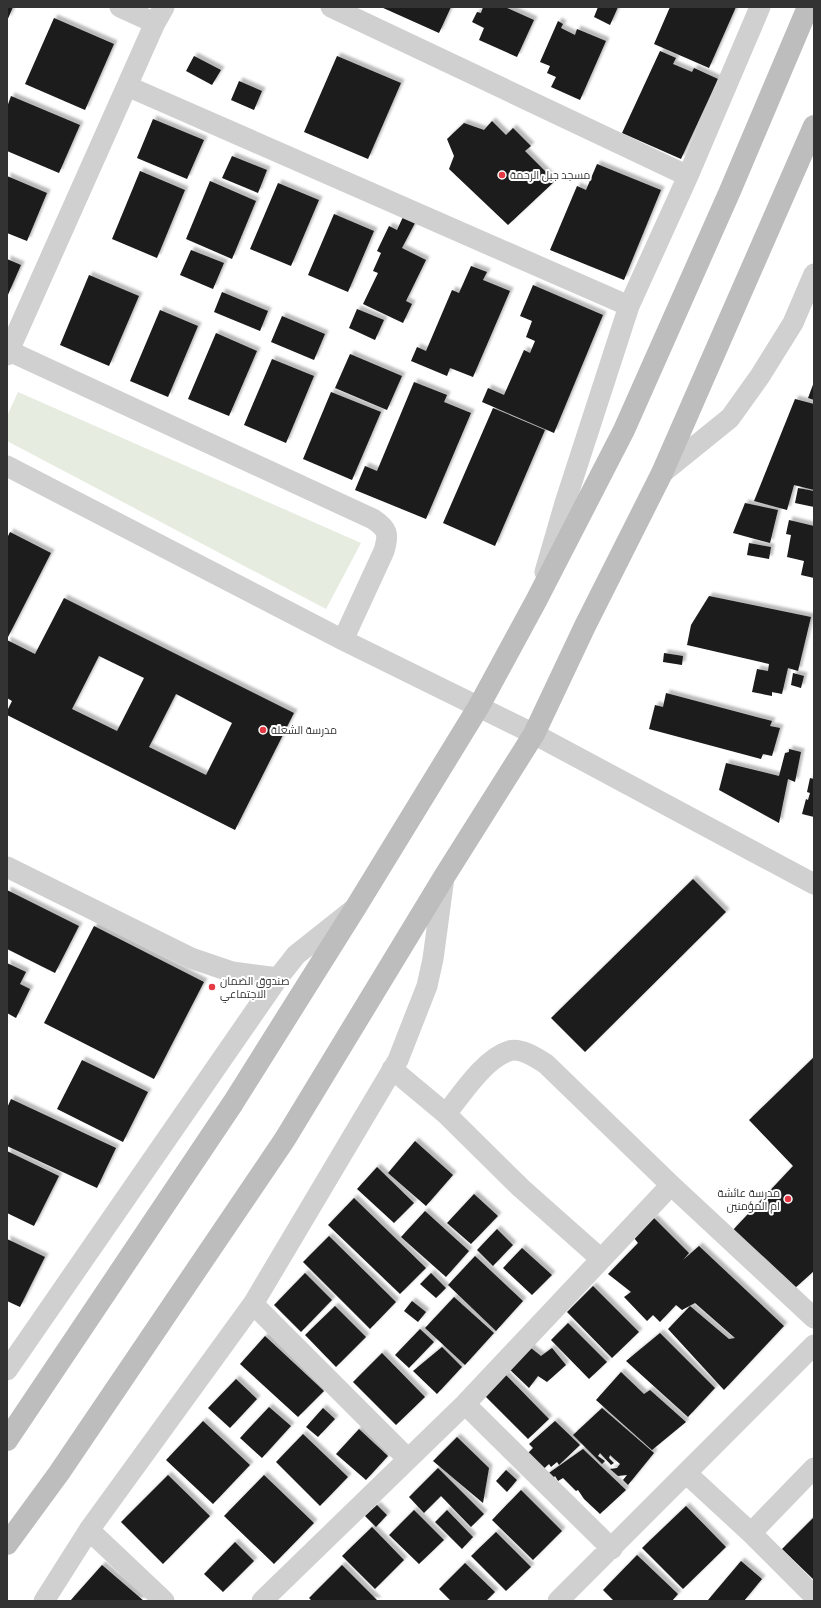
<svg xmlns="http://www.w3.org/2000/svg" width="821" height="1608" viewBox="0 0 821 1608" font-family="Overpass,Cairo,sans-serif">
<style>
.green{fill:#e6ecdf}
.building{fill:#1a1a1a;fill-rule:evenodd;filter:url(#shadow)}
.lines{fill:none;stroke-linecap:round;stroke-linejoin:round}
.street{stroke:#d0d0d0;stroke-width:21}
.secondary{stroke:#bdbdbd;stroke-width:22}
.poi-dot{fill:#e63946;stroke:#fff;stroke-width:1.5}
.labels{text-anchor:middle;stroke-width:4;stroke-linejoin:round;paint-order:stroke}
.poi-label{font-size:11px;fill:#333;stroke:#fff;text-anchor:start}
</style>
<defs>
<filter id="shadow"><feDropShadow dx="3.5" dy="-3.5" stdDeviation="1" flood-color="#0004"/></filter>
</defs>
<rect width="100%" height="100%" fill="#fff"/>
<path class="green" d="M18,392l343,151 -35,66 -319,-168v-25z"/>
<path class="building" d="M7,7h6l-6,14z
M381,7h70l-12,26z
M483,7h22l29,13 -17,37 -38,-17 5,-12 -12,-6 5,-10 4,1z
M598,7h20l-8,18 -16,-8z
M670,7h66l-27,61 -55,-24z
M54,18l60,26 -29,66 -60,-26z
M558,21l5,3 -2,4 14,7 2,-6 29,12 -26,59 -29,-13 5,-10 -9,-4 3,-7 -10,-4z
M660,51l16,7 -3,6 19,8 2,-4 24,11 -37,80 -59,-26z
M194,56l27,14 -9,15 -26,-14z
M337,56l64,27 -33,76 -64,-27z
M239,81l23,10 -8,19 -23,-10z
M11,96l69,29 -21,48 -52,-22v-44z
M153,119l51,21 -17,39 -50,-21z
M492,121l14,14 7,-7 18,18 -6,5 30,30 -47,44 -59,-56 5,-13 -7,-17 17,-16 20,7z
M232,156l35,14 -9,23 -36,-15z
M597,164l64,26 -37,90 -74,-30 27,-64 9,4z
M140,171l45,19 -28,68 -45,-19z
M7,176l40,17 -20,48 -20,-8z
M210,181l46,20 -24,58 -46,-20z
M278,183l41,17 -28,66 -41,-17z
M334,214l40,17 -26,61 -40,-17z
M403,217l12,6 -13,25 24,12 -20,41 6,3 -9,19 -40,-19 15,-31 -5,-2 8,-18 -4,-2 12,-25 8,4z
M191,250l33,13 -11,26 -33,-14z
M7,259l14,6 -14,32z
M471,266l16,6 -4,8 27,11 -37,86 -23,-9 -3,8 -36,-15 6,-14 9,4 26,-61 7,3z
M89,275l50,21 -30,70 -49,-21z
M533,285l70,30 -49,118 -72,-31 6,-14 16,7 20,-45 6,3 5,-12 -9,-4 6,-16 -12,-5z
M222,292l46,19 -8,20 -46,-19z
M357,309l27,11 -9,20 -26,-12z
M160,310l38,16 -30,71 -38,-16z
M282,316l43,18 -11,26 -43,-18z
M216,333l41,18 -28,65 -41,-17z
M350,354l52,22 -15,34 -52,-22z
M272,359l42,17 -28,67 -42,-18z
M414,382l33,13 -3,7 27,11 -45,106 -71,-29 10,-24 12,5z
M814,382v18l-6,-2z
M331,392l50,20 -29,68 -49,-21z
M795,399l19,5v86l-20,-5 -7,25 -33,-9z
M493,408l52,22 -50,116 -52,-23z
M798,488l16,3v16l-19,-4z
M745,503l33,7 -8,33 -37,-10z
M789,520l25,6v52l-13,-3 3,-14 -17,-4 4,-22 -5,-1z
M10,532l41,21 -44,86v-101z
M749,543l22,4 -2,12 -22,-4z
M709,596l102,21 -13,54 -10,-3 -6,26 -10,-2v4l-20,-4 5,-23 11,2 1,-7 -82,-19 4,-20z
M64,598l230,115 -59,117 -228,-115v-4l5,-10 -5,-3v-58l28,14zM99,656l45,22 -27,53 -45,-22zM176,694l56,29 -26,52 -57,-28z
M664,653l19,3 -1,9 -19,-3z
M793,673l11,3 -3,12 -10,-3z
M666,693l106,28 -2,5 10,2 -8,28 -9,-2 -2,5 -112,-30 6,-24 8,2z
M789,749l12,3 -6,30 -7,-3 -9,44 -60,-33 7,-27 53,13 6,-23 4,-1z
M810,778l4,1v38l-12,-3 4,-15 2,1 2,-7 -3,-1z
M693,879l33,33 -141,140 -34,-34z
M7,890l72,36 -24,47 -48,-24z
M94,926l110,56 -50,97 -110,-56z
M7,963l19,9 -6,12 10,5 -14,29 -9,-5z
M814,1057v214l-20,18 -62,-58 61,-65 -44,-46z
M82,1060l66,32 -25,50 -66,-33z
M11,1099l105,49 -19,40 -90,-42v-38z
M415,1141l38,34 -27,31 -38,-33z
M7,1151l52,25 -25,50 -27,-13z
M377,1167l37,36 -20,20 -37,-34z
M474,1194l24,22 -27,28 -24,-21z
M354,1198l72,70 -26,26 -72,-69z
M425,1211l44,40 -23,26 -45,-40z
M654,1218l35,35 -6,7 16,-14 85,80 -60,64 -56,-61 22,-23 39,33 6,-1 -40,-35 -13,7 -6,-5 -16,17 -7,-7 -6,6 -23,-24 7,-5 -23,-18 30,-31 -4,-5z
M497,1229l16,16 -20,21 -16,-16z
M329,1236l67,66 -26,27 -67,-67z
M7,1239l38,18 -25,50 -13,-6z
M522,1248l30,27 -20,20 -29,-27z
M475,1256l48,45 -27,30 -48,-46z
M305,1273l27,27 -31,32 -27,-27z
M431,1273l15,15 -10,10 -16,-14z
M593,1286l46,46 -27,26 -45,-46z
M454,1297l40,36 -29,32 -40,-37z
M412,1301l14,11 -8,10 -14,-11z
M335,1306l31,31 -30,30 -31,-32z
M568,1323l39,39 -18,17 -38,-39z
M420,1329l14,13 -25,26 -14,-13z
M660,1333l55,55 -27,29 -62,-56z
M265,1336l59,55 -26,26 -58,-53z
M526,1344l15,12 11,-8 14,17 -19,17 -9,-6 -9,12 -24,-23z
M442,1347l20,20 -25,27 -24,-23z
M382,1353l43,44 -29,28 -43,-43z
M503,1372l46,47 -21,20 -45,-45z
M621,1372l23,22 6,-4 36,32 -34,28 -56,-50z
M236,1379l21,20 -27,29 -22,-20z
M269,1407l22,19 -29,32 -22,-20z
M323,1408l12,11 -17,18 -12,-10z
M602,1408l52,45 -26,32 -5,-5 4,-5 -9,1 -8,-7 7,-1 3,-4 -10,-9 -1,3 5,5 -3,2 -11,-12 -2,3 7,5 -3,3 -29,-29z
M203,1421l47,44 -37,39 -47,-44z
M555,1421l25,24 -21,20 -2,-3 -6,5 -2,-3 -9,8 -14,-17 7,-7 -4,-4z
M359,1429l29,27 -22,24 -30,-26z
M303,1434l45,43 -28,29 -44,-44z
M457,1437l32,31 -6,35 -50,-42z
M583,1449l43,41 -26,24 -16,-15 -6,-9 -2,1 -13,-13 -5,3 -3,-5 -5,5 -4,-6z
M438,1468l46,46 -13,13 -30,-31 -17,17 -15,-16z
M506,1470l11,10 -10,12 -11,-11z
M168,1475l42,41 -47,48 -42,-42z
M264,1475l50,48 -40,41 -50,-48z
M521,1490l41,41 -29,29 -41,-40z
M377,1505l10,10 -11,12 -11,-11z
M686,1506l40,41 -43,42 -41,-41z
M414,1510l30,30 -25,24 -30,-29z
M447,1510l26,27 -11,12 -27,-27z
M814,1517v63l-32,-31z
M372,1527l32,33 -29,29 -33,-33z
M496,1532l35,35 -25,24 -35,-35z
M235,1542l19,19 -31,31 -19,-18z
M637,1555l41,39 -6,7h-58l-11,-11z
M741,1561l21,18 -18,22h-35l-1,-1z
M465,1563l30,29 -9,9h-35l-12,-12z
M102,1565l42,36h-74z
M342,1565l36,36h-66l-3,-3z"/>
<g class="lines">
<path class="street" d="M120,7l35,16
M331,7l357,169
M127,86l502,220
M7,350l366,169c15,10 16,15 11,32l-41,89
M7,355l148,-332 9,-16
M7,466l336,174 191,94 280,150
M662,473l68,-55 30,-42 33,-53 21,-49
M545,572l20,-69 64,-197 59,-130 72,-169
M7,867l184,91 41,14 46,6
M392,1069l54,45 75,74 80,71
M446,1114c15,-19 39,-56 63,-63 11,-4 28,7 37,13l125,121 143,133
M253,1304l155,155
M7,1370l271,-392 18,-23 58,-46
M465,1404l147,145
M814,1468l-63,65 63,63
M686,1473l128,-128
M89,1530l75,71
M44,1601l45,-71 164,-226 145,-244 29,-74 6,-27 11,-82
M262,1601l203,-197 206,-219
M558,1601l128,-128 65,60"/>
<path class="secondary" d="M7,1440l226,-337 123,-196 123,-201 57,-105 88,-171 106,-239 78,-184
M7,1544l52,-71 226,-334 159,-262 90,-143 51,-108 77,-153 152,-347"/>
</g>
<g class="poi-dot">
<circle cx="502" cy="175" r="4"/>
<circle cx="263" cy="730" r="4"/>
<circle cx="212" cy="987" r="4"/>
<circle cx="788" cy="1199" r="4"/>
</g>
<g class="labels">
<g class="poi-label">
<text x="510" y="179">مسجد جبل الرحمة</text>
<text x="271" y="734">مدرسة الشعلة</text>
<text x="220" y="985">صندوق الضمان<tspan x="220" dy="13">الاجتماعي</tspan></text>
<text x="780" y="1197" text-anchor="end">مدرسة عائشة<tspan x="780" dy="13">ام المؤمنين</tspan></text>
</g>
</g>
<rect width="821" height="1608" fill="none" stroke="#333333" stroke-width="16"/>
</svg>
